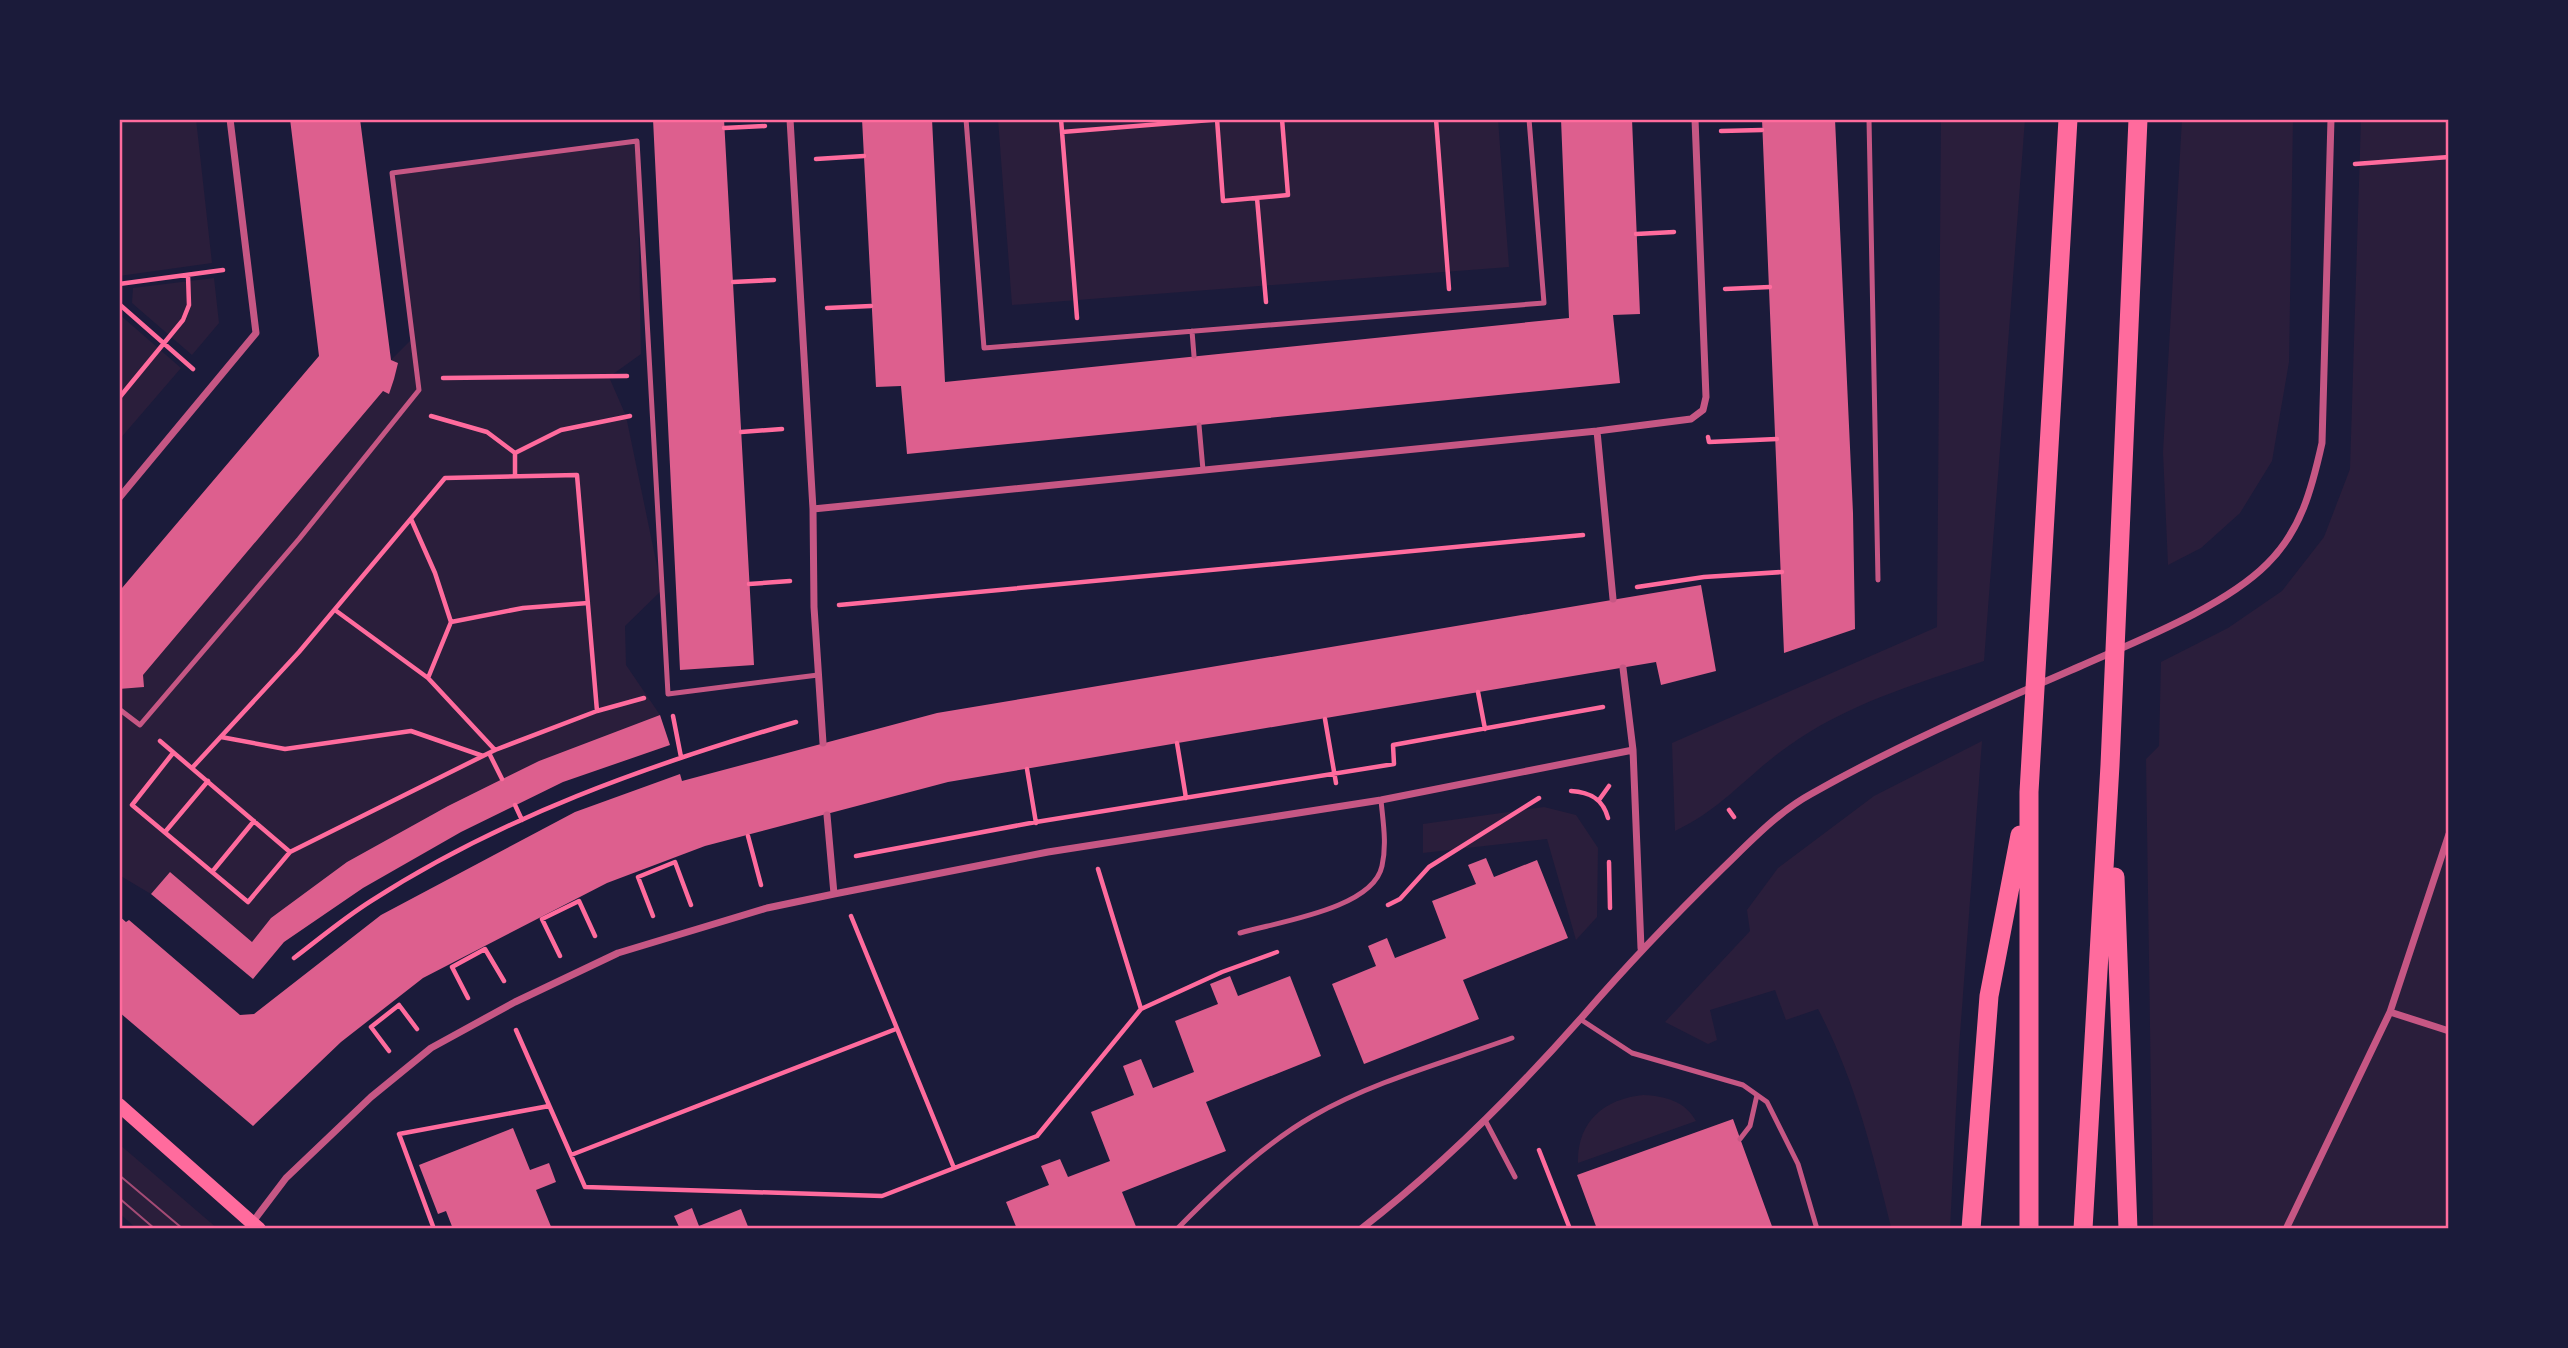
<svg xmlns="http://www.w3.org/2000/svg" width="2568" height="1348" viewBox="0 0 2568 1348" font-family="'IBM Plex Sans',sans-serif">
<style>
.green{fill:#2a1e3b}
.building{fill:#dd5f8e}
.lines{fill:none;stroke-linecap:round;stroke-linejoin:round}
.path{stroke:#ff6b9d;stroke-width:4.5}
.service{stroke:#c65784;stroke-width:5}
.minor{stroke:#c65784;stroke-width:7}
.secondary{stroke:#ff6b9d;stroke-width:14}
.trunk{stroke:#ff6b9d;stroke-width:19}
.tram{stroke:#a44b75;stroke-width:2}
.neatline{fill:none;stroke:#ff6b9d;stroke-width:2.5}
</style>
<rect width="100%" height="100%" fill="#1b1b3a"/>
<path class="green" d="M119,119h77l16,144 -93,13z
M998,119h500l11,148 -497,38z
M1941,119h84l-41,542c-68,23 -138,43 -197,86 -41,29 -64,61 -112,84l-3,-88 265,-116z
M2182,119h111l-4,243 -17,99 -32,52 -39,35 -33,17 -5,-113z
M2361,119h88v1110h-296l-7,-470 13,-13 2,-84 67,-34 54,-37 42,-54 26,-68z
M637,141l4,213 -32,23 17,39 36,174 -37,36 1,39 34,50 -121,46 -91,45 -101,56 -76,56 -19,24 -82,-70 -19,22 -32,-19v-186l24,-2v-12l239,-284 7,2 8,-30 -6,-3 22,-22 -21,-165z
M214,278l5,45 -27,32 -60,-52 1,-15z
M119,314l62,54 -62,72z
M1982,741l-23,307 -9,181h-62l3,-2c-19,-77 -36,-147 -73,-218l-32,11 -11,-30 -65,20 7,30 -9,4 -43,-22 85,-91 -3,-21 31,-42 96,-72z
M1544,807l32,8 22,33 -1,69 -21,23 -29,-101 -124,14v-29z
M1643,1095c22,1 42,6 53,26l-118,42c-1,-41 26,-64 65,-68z
M119,1144l99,85h-81l-18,-16z"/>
<path class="building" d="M290,119h70l31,241 7,3 -4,16 -5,15 -6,-3 -240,284 1,12 -25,2v-103l3,2 197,-232z
M653,119h71l30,546 -74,5z
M862,119h70l13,263 624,-64 -8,-199h71l8,195 -27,1 7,68 -713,71 -6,-68 -25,1z
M1762,119h73l18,394 2,116 -71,24z
M1701,585l15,86 -55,14 -5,-23 -708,120 -243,64 -98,37 -184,95 -82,64 -88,84 -134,-114v-96l7,6 3,-2 111,95 14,-1 127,-99 194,-103 105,-38 2,7 255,-68z
M660,715l10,30 -107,37 -102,50 -98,56 -79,54 -31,37 -102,-85 19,-22 82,70 19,-24 76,-56 101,-56 91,-45z
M1486,858l8,19 43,-17 31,78 -105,42 16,39 -115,45 -32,-80 44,-18 -8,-20 19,-8 8,20 51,-20 -14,-37 44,-17 -8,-19z
M1230,976l8,20 52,-20 31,80 -115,46 20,49 -104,41 15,37h-120l-11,-27 43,-17 -8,-19 19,-7 8,18 42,-16 -19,-49 43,-17 -11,-29 18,-7 12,29 41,-16 -19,-51 43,-17 -8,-20z
M1733,1119l40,110h-176l-20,-54z
M513,1128l17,42 19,-7 7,19 -20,8 16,39h-99l-7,-18 -8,3 -19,-49z
M692,1208l7,18 42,-17 8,20h-69l-6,-13z"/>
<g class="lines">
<path class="path" d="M1061,119l16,199
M1217,119l6,82 65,-6 -6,-76
M1436,119l13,170
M724,128l41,-2
M1721,131l41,-1
M1062,132l161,-13
M816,159l48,-3
M2355,164l94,-7
M1257,198l9,104
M1636,234l38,-2
M733,282l41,-2
M119,284l104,-14
M1725,289l45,-2
M119,304l74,65
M827,308l44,-2
M443,378l184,-2
M119,398l64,-78 6,-15 -1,-30
M431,416l56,16 28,21
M741,432l41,-3
M1708,437l1,5 68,-3
M515,476v-23l46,-23 69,-14
M411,519l24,54 16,49 -23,56
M749,584l41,-3
M1637,587l67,-10 78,-5
M839,605l744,-70
M335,610l93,68 67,72
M451,622l72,-14 65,-5
M1478,692l7,37
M673,716l8,41
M1325,719l11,64
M221,737l64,12 126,-18 72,25
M160,741l130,111 205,-102 102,-39 47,-13
M1177,743l9,55
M173,753l-41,52 116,97 42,-50
M489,753l13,26
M192,768l107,-116 146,-174 132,-3 20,236
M1027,769l9,54
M1571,791c19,1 32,8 37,27
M1599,800l10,-14
M515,805l7,15
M1729,810l5,7
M165,832l43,-51
M748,836l13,49
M856,856l180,-34 358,-58 -1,-19 210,-38
M1609,862l1,46
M1098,869l43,140
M212,872l42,-51
M1388,905l12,-6 29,-32 110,-69
M653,916l-15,-39 37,-15 16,43
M851,916l103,252
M2449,944v28
M560,956l-18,-37 37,-18 16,35
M294,958c25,-19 50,-40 77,-57 130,-84 277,-136 425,-179
M468,998l-16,-31 33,-18 19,32
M516,1030l69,157 297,9 155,-60 104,-127 81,-37 55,-20
M389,1051l-18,-24 28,-22 18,24
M1539,1150l31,79
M571,1155l325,-126
M434,1229l-35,-95 150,-28"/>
<path class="service" d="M966,119l18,229 560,-45 -15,-184
M1869,119l9,461
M1192,331l2,25
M1199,425l4,45
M119,709l21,16 159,-186 120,-149 -27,-217 245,-32 31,553 150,-19
M1240,933c37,-11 133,-24 142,-67 5,-22 1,-44 -1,-66
M1580,1019l52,34 111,32 24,17 31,62 19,65
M1485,1120l30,57
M1740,1139l10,-13 7,-31
M1177,1229c39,-40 87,-85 136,-113 61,-35 133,-54 199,-78"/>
<path class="minor" d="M790,119l23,390 1,98 9,136
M1597,431l16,168
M119,498l137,-165 -26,-214
M813,509l784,-78 94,-12 12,-9 3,-13 -11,-278
M1623,668l10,82 8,198
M827,815l7,79
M2390,1012l59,19
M252,1223l34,-45 85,-81 60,-49 84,-46 103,-49 149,-45 67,-14 214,-42 333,-52 252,-50
M1361,1229c80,-62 155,-137 222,-213 45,-52 91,-100 140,-148 27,-26 55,-56 88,-74 88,-50 180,-89 272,-129 56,-25 141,-58 184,-101 34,-33 45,-76 55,-121l9,-324
M2286,1229l104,-217 59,-178"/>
<path class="secondary" d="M119,1105l140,124"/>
<path class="trunk" d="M2115,877l13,352
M1971,1229l18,-233 31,-161
M2029,1229v-437l39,-673
M2083,1229l27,-464 28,-646"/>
<path class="tram" d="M119,1175l64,54
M119,1198l36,31"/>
</g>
<rect width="2568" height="1348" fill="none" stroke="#1b1b3a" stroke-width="242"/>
<rect x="121" y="121" width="2326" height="1106" class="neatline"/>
</svg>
